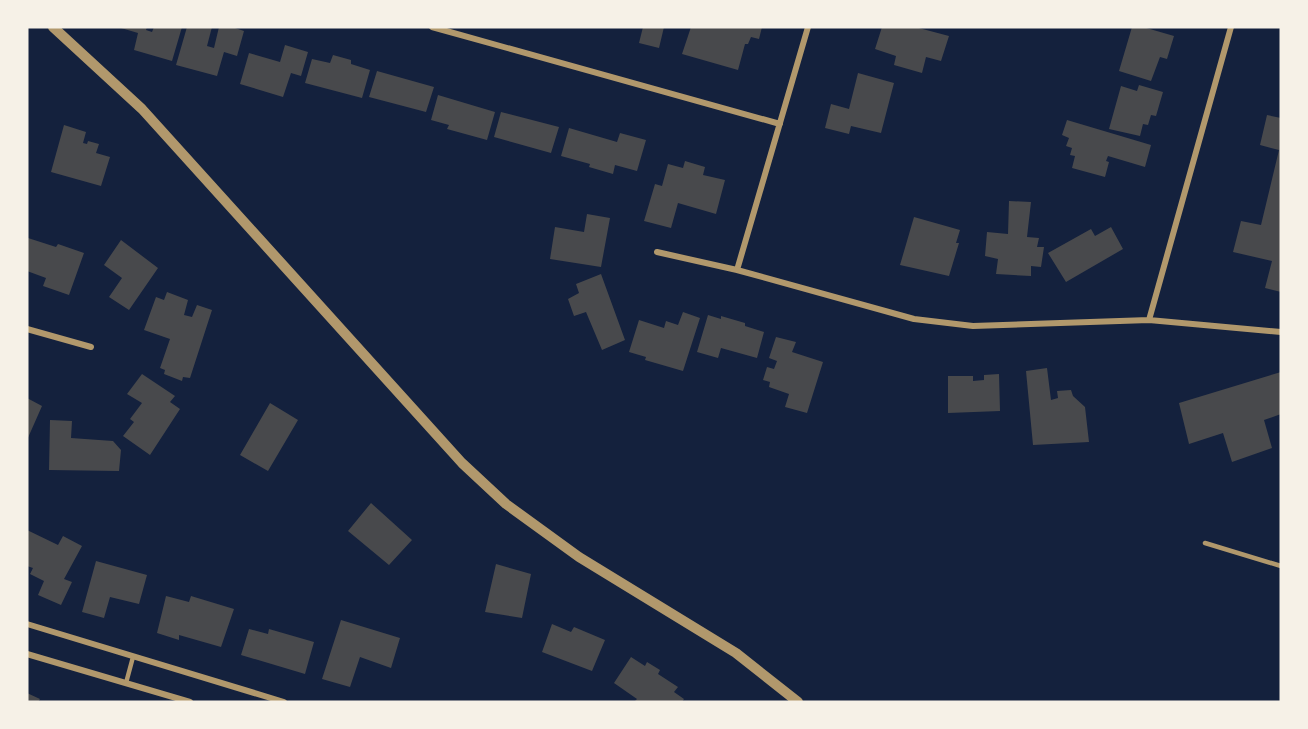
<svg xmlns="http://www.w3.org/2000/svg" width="1308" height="729" viewBox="0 0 1308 729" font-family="'Nunito Sans',sans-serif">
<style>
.building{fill:#48494c}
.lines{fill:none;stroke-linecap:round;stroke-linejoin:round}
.service{stroke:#b1986c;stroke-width:4.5}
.minor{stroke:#b1986c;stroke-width:6}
.tertiary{stroke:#b1986c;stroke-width:10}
</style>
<rect width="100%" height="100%" fill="#14213d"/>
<path class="building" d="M147,27l-1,3 6,2 2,-5h28l-10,34 -38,-11 4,-17 -17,-5z
M187,27h25l-5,19 7,2 5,-21h13l12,4 -7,25 -13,-4 -7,24 -41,-11z
M643,27h21l-5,21 -20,-5z
M691,27h71l-3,12 -8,-2 -3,7h-3l-7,26 -56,-16z
M882,27h33l34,9 -8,25 -15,-4 -4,16 -28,-8 2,-9 -21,-7z
M1132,27h11l31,9 -7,23 -7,-2 -9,24 -32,-10z
M285,45l23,7 -7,24 -10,-3 -8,24 -43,-13 9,-31 31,9z
M333,55l18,5v4l19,6 -8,28 -57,-15 7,-24 18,4z
M377,71l57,16 -8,25 -57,-15z
M858,73l36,10 -13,50 -30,-7 -2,8 -24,-6 6,-24 18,5z
M1139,85l24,7 -7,24 -5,-1 -3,10 -5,-1 -3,12 -31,-7 12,-43 16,5z
M438,95l57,17 -8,28 -40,-11 2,-4 -18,-5z
M501,112l58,15 -8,26 -57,-16z
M1267,115l14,3v174l-16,-4 7,-27 -39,-9 8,-31 20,4 18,-75 -19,-5z
M1067,120l84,25 -6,22 -37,-11 -2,5 3,1 -4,15 -33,-9 3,-12 -5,-1 2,-7 -6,-2 3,-8 -7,-3z
M64,125l22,7 -3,11 4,1 1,-3 11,3 -3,9 14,4 -9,29 -50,-14z
M569,128l48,14 3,-9 26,7 -9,31 -22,-6 -2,9 -24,-7 1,-3 -29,-8z
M685,161l20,6 -2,8 22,5 -9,34 -38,-11 -7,25 -27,-7 11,-37 7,2 6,-22 15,4z
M1009,201l22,1 -4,35 12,1 -2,9h7l-3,20 -10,-1v10l-35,-2 2,-15 -13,-3 2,-24 21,2z
M587,214l23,4 -9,49 -51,-8 5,-32 29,5z
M914,217l46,13 -4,13h3l-10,33 -49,-11z
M1111,227l12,22 -57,33 -18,-29 43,-24 4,7z
M28,238l28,9 2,-3 26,9 -15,42 -26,-9 3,-8 -19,-7z
M121,240l37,28 -29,42 -20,-13 13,-19 -18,-13z
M601,274l24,66 -23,10 -16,-38 -12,4 -6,-17 11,-6 -3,-9z
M167,292l21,8 -4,15 8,2 5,-12 15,5 -22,68 -7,-1 -1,4 -18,-7 1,-4 -5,-2 10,-29 -26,-9 12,-33 8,3z
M683,312l17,6 -17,53 -38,-11 1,-3 -17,-5 10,-32 25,8 2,-7 12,4z
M708,315l13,4v-3l24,7v3l19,6 -7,26 -36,-10 -3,10 -21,-6z
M776,337l20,5 -4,10 31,10 -16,51 -22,-6 4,-13 -20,-7 1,-5 -7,-2 4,-13 7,2 3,-8 -8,-3z
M1047,368l4,32 7,-2 -1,-7 14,-1 2,6 12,11 4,35 -56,3 -7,-74z
M1281,372v42l-17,6 8,28 -40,14 -9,-29 -34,11 -10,-41z
M142,374l33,22 -5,6 10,7 -30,46 -27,-19 11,-14 -4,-3 12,-16 -15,-9z
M999,374l1,37 -52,2v-37h25v5l11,-1v-5z
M27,398l15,8 -15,34z
M270,403l28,17 -30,51 -28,-16z
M50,420l22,1 -1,17 42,3 8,9 -2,21 -70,-1z
M371,503l41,37 -23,25 -41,-34z
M27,530l31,15 5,-9 19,10 -18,33 8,3 -11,23 -23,-10 6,-14 -14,-7 3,-6 -6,-2z
M96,561l51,14 -8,29 -29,-7 -6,21 -22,-6z
M496,564l35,10 -9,44 -37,-6z
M166,596l23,6 2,-6 43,13 -13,38 -42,-12v5l-22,-7z
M341,620l59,18 -9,30 -31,-11 -10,30 -28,-8z
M552,624l19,8 3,-5 31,13 -13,31 -50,-19z
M249,629l19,5 1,-5 45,13 -9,32 -64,-19z
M631,657l14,9 2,-4 13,8 -2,4 20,13 -4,5 10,7 -2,3h-45l-2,-1 2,-2 -23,-16z
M27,693l13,6 -2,3h-11z"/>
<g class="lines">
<path class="service" d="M1205,543l76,23
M126,683l7,-26"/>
<path class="minor" d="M432,27l348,97
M657,252l80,18 177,49 59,7 176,-6 132,12
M737,270l71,-243
M1149,320l82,-293
M27,329l64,18
M27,624l257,78
M27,654l163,48"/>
<path class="tertiary" d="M53,27l89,82 320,354 44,41 73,53 157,96 62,49"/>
</g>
<rect width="1308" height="729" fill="none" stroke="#f6f1e7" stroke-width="57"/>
</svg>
